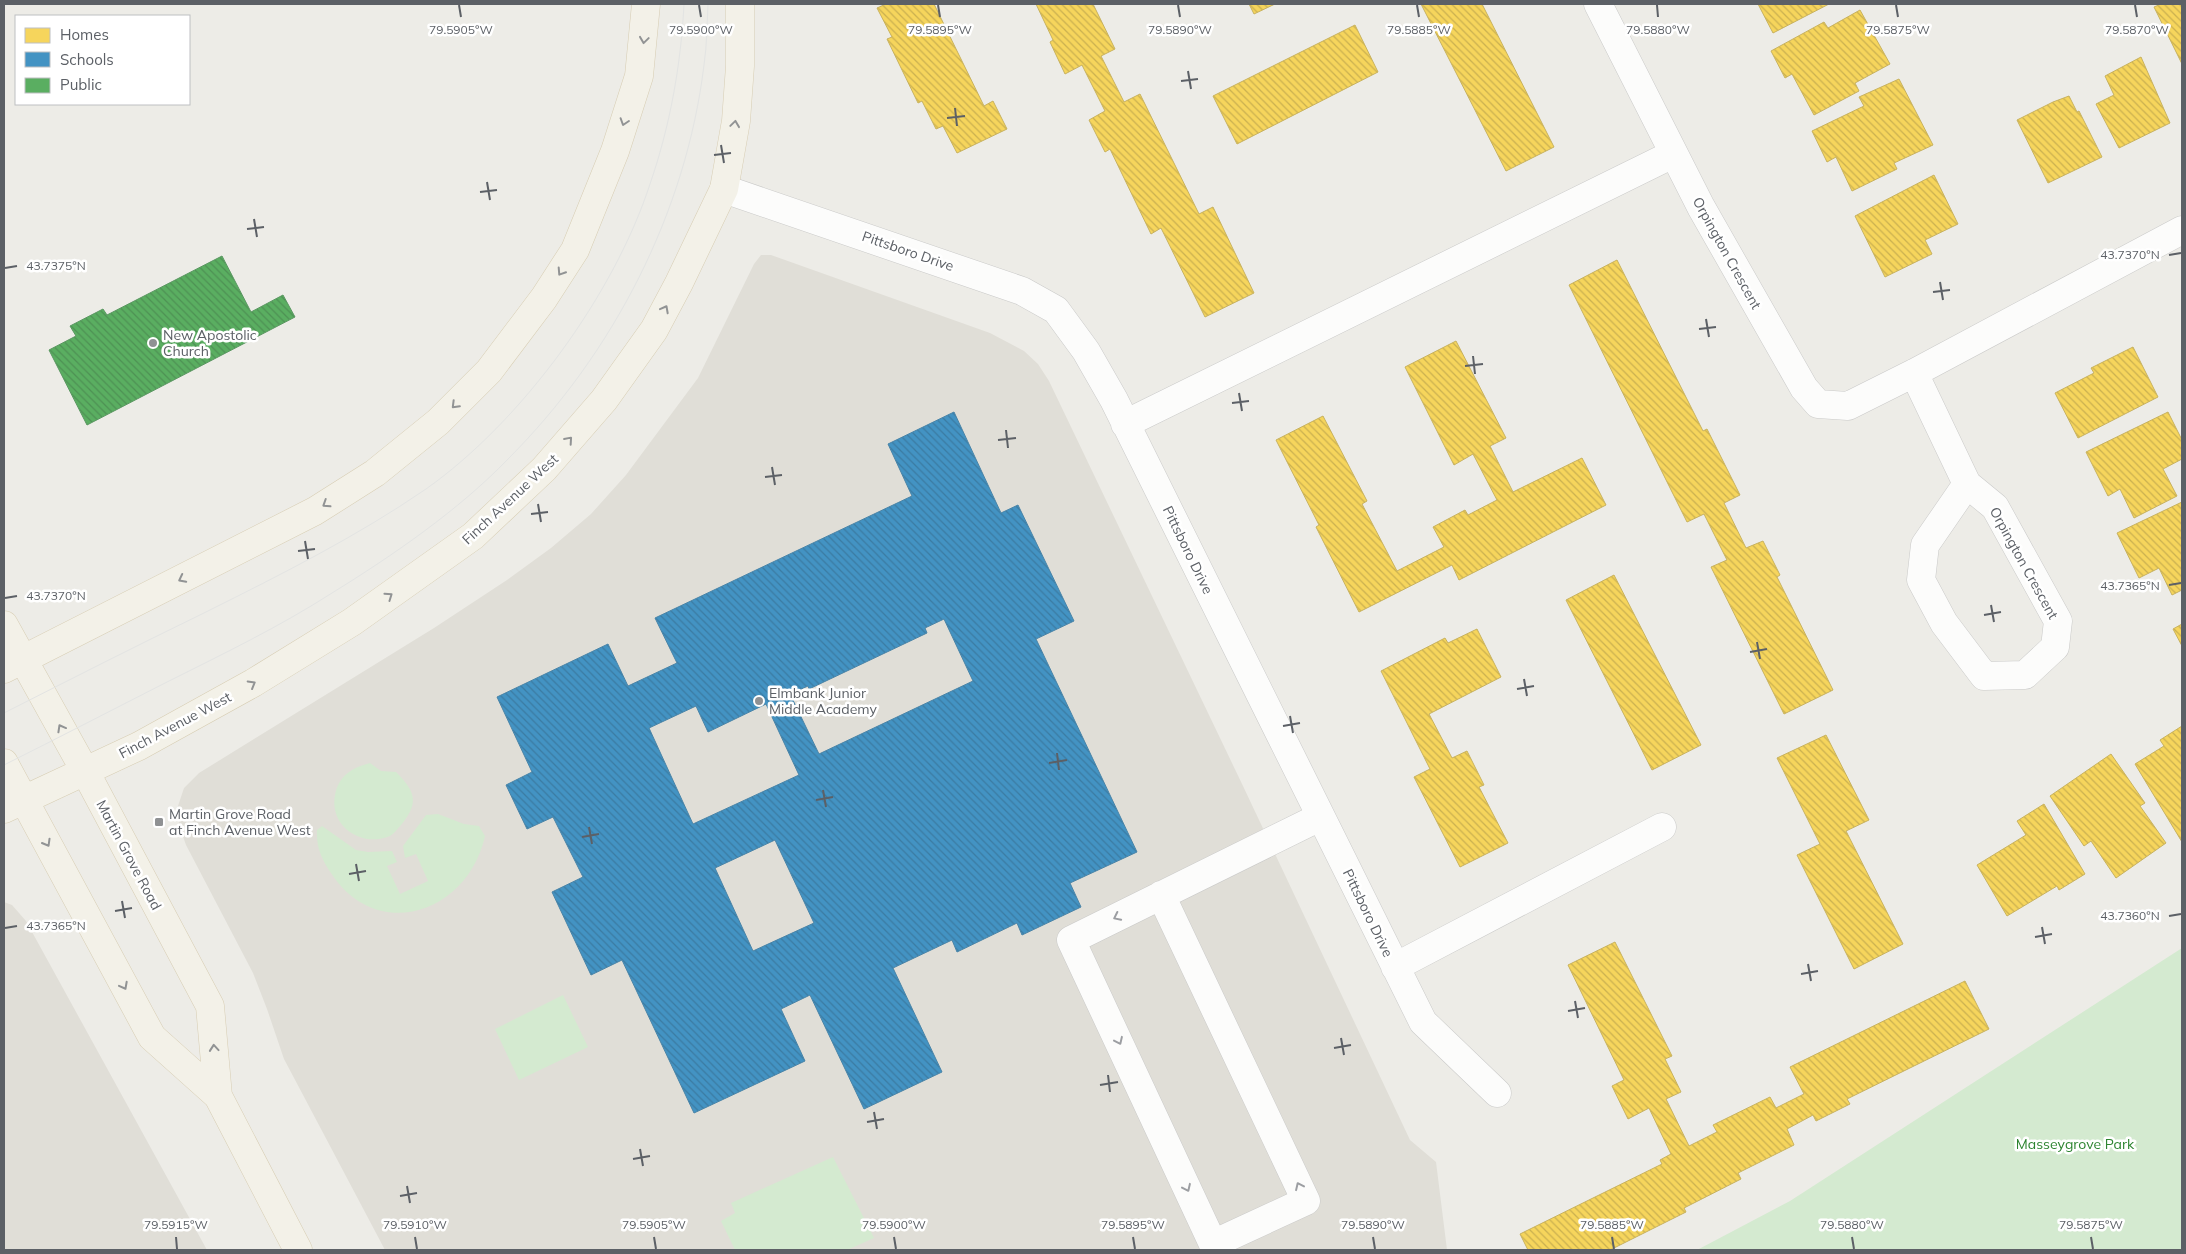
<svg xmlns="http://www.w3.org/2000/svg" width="2186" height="1254" viewBox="0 0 2186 1254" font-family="Mulish,sans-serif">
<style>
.education{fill:#e0ded7}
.green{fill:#d4ead0}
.homes{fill:url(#homes-back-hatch);stroke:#c8b25f}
.schools{fill:url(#schools-back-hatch);stroke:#4a84a7;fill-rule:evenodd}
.public{fill:url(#public-back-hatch);stroke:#5b9762}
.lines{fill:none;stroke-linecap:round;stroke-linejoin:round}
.minor-casing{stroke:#cacac9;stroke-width:29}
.major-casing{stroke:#d7cdb3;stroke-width:29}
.minor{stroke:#fcfcfb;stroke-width:28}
.major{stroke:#f3f1e8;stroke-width:28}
.tram{stroke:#e3e4e3;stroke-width:1}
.oneway{stroke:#919394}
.oneway2{stroke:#9c9ea2}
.ticks{fill:none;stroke:#5c6066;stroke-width:2}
.poi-dot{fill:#8f9193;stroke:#fff;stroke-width:2}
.labels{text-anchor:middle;stroke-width:5;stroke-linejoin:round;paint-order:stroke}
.street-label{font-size:14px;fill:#5c6066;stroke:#fff}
.poi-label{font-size:14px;fill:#5c6066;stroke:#fff;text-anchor:start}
.park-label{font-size:14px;fill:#2d8430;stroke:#fff}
.ticks-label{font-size:12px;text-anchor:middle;fill:#5c6066;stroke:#fff;stroke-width:5;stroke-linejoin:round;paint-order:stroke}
</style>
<defs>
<pattern id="homes-back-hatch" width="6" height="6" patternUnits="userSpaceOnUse" patternTransform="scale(1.25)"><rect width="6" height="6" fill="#f6d55c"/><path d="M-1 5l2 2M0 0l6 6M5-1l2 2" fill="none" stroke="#cab050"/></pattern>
<pattern id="schools-back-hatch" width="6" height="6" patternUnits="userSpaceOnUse" patternTransform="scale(1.25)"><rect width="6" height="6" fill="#4393c3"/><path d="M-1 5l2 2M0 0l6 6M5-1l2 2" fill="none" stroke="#3b7ba2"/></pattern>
<pattern id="public-back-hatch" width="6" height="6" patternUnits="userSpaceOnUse" patternTransform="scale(1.25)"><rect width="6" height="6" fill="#5aae61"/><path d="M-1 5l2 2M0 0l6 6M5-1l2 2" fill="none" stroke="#4e9154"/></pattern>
</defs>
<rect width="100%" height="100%" fill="#edece7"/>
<path class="education" d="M761,255h10l219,78 34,18 14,13 11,17 194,405 167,354 26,22 11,88h-1062l-101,-191 -17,-50 -14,-36 -67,-128 -7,-20 -1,-19 6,-18 15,-15 235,-145 73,-48 44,-32 40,-34 35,-39 72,-97 56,-114z
M4,902l8,3 14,16 181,329h-203z"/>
<path class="green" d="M370,763l11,8 15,1c20,20 23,31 5,53 -3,3 -7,9 -11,11 -29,12 -61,-10 -55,-41 4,-20 17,-27 35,-32z
M438,814l26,10 15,2 6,10c-17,77 -108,108 -154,37 -9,-13 -15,-26 -14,-43l5,-4 34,24 12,2 24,-1 5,11 -10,4 13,28 28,-13 -12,-27 -11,4 -2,-12 23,-31z
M2182,948v302h-485l93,-49z
M563,995l25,52 -69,33 -24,-51z
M833,1157l41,81 -27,12h-112l-14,-29 14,-8 -4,-10z"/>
<path class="homes" d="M886,4h48l50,102 9,-5 14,28 -50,24 -14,-27 -7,3 -14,-28 -4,2 -31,-64 5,-2 -15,-29z
M1036,4h57l22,45 -14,7 23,46 16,-8 59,120 14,-7 41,86 -49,24 -44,-89 -10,6 -41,-85 -5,3 -16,-32 16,-9 -23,-46 -17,9 -15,-32 3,-2z
M1249,4h26l-21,10z
M1421,4h61l72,143 -48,24z
M1758,4h71l-56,29z
M2161,4h21v60l-28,-57z
M1860,10l30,54 -35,19 4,8 -45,24 -22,-41 -7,4 -14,-27 53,-29 4,6z
M1355,25l23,47 -141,72 -24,-48z
M2141,57l29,66 -51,25 -23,-44 18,-9 -9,-19z
M1899,79l34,66 -39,18 3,6 -45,22 -16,-34 -9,5 -15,-31 52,-25 -5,-9z
M2069,96l8,16 2,-1 23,46 -54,26 -31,-63 36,-18z
M1934,175l24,49 -33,16 7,14 -47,23 -30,-61z
M1617,260l86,171 4,-2 33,66 -16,8 22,45 17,-7 17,34 -3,2 56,113 -49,24 -73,-147 16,-7 -23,-46 -17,8 -118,-237z
M1456,341l50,97 -16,8 23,46 69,-34 24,47 -147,75 -7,-15 -93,47 -43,-85 3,-2 -43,-85 47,-24 44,85 -5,3 35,67 47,-24 -11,-20 32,-17 3,5 29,-15 -24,-46 -19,11 -49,-98z
M2133,347l25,50 -80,41 -23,-45 39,-20 -3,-5z
M2168,412l14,28v19l-19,10 14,27 -43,22 -14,-29 -12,7 -22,-44z
M2182,502v88l-10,5 -13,-27 -20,10 -22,-45z
M1614,575l87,170 -49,25 -86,-170z
M2182,624v22l-9,-17z
M1477,629l24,48 -72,37 23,44 15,-7 17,34 -5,2 29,56 -48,24 -46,-90 16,-8 -49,-98 64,-33 3,5z
M2182,726v116l-47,-78 29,-18 -4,-6z
M1826,735l43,85 -23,11 57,113 -49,25 -57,-114 23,-11 -43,-86z
M2111,754l34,49 -5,3 26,37 -50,35 -25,-37 -7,5 -34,-50z
M2044,804l41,70 -26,16 -2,-4 -50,30 -30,-51 49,-30 -9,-14z
M1615,942l57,114 -7,3 16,33 -15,7 23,47 28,-14 -4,-7 57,-28 6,11 28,-14 -14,-27 175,-86 24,48 -142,70 3,5 -34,17 -3,-6 -26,14 7,16 -56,28 3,6 -57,29 2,4 -76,38h-82l-8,-16 142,-70 -2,-4 11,-6 -22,-46 -21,11 -16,-33 12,-6 -56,-115z"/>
<path class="schools" d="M954,412l47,101 17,-8 56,116 -38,18 101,213 -67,31 11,24 -59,28 -5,-12 -60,29 -5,-12 -59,28 49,104 -78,37 -54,-114 -29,14 24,52 -111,52 -72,-153 -31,15 -39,-83 31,-15 -30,-60 -26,12 -21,-44 26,-13 -35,-75 111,-53 20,42 49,-23 -22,-45 257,-122 -24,-52zM944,619l29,62 -154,73 -29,-60 18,-8 1,3 118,-56 -2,-5zM766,704l33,71 -106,49 -44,-96 47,-22 12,26zM775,840l39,83 -61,28 -38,-83z"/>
<path class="public" d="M222,256l29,56 32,-17 12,22 -208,108 -38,-75 27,-14 -6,-10 33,-17 4,6z"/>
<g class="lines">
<g class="minor-casing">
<path id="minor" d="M1598,4l103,203 103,181 14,16 30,2 66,-33 268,-143
M724,189l298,102 34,19 30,41 28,49 309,622 74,71
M1914,373l53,111 -42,61 -4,35 23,43 40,53 41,-1 30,-28 3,-26 -63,-114 -28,-23
M1125,424l548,-270
M1161,895l145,306 -93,43 -142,-304 249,-123
M1395,967l267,-140"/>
</g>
<g class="major-casing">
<path id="major" d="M4,625l81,146 125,235 8,90
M4,669l311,-158 60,-38 63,-51 51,-51 55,-73 31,-48 40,-99 24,-75 7,-72
M4,763l148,274 66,59 80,154
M4,809l135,-63 114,-63 99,-61 121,-86 71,-67 60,-69 50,-70 25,-47 45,-94 12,-68 4,-55v-62"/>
</g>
<use href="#minor" class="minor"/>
<use href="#major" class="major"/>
<path class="tram" d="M4,713c67,-34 134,-68 202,-101 76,-38 150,-75 220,-123 95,-67 188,-194 224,-305 20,-58 31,-119 34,-180
M4,765c54,-27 108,-55 163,-83 56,-28 112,-55 165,-89 60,-37 127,-83 176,-134 105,-105 178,-246 196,-394 3,-20 3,-41 4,-61"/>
</g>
<defs><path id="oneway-chevron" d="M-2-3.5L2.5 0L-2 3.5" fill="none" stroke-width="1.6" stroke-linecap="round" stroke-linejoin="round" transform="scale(1.25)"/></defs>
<g class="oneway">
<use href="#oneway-chevron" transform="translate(644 40) rotate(98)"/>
<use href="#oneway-chevron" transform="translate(624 122) rotate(108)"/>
<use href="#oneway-chevron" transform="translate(735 124) rotate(-82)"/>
<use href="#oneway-chevron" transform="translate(561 272) rotate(123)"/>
<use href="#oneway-chevron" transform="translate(665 309) rotate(-62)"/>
<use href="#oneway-chevron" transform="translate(455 405) rotate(135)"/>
<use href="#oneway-chevron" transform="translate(569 440) rotate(-49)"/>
<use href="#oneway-chevron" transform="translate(326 504) rotate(147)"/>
<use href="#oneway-chevron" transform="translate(182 579) rotate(153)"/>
<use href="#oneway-chevron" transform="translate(389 596) rotate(-35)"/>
<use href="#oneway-chevron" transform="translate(252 684) rotate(-30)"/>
<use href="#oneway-chevron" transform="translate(61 728) rotate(-119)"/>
<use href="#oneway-chevron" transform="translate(47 843) rotate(60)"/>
<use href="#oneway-chevron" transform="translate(124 986) rotate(62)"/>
<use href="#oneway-chevron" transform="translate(214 1048) rotate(-95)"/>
</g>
<g class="oneway2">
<use href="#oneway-chevron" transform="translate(1117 917) rotate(154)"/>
<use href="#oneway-chevron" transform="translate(1119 1041) rotate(65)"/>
<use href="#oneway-chevron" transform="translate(1299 1186) rotate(-115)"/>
<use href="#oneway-chevron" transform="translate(1187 1188) rotate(65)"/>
</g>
<path class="ticks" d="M459,5l2,12M699,5l2,12M938,5l2,12M1178,5l2,12M1417,5l2,12M1657,5l1,12M1896,5l2,12M2135,5l2,12M1188,71l3,18M1181,81l17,-2M955,108l2,18M947,118l18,-2M721,145l3,18M714,155l17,-2M487,182l3,18M480,192l17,-2M254,219l3,18M247,229l17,-2M2169,255l12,-2M5,268l12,-2M1940,282l3,18M1933,292l17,-2M1706,319l3,18M1699,329l17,-2M1473,356l2,18M1465,366l18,-2M1239,393l3,18M1232,403l17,-2M1006,430l2,18M998,440l18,-2M772,467l3,18M765,477l17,-2M538,504l3,18M531,514l17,-2M305,541l3,18M298,551l17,-2M2169,585l12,-2M5,598l12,-2M1991,605l3,17M1984,615l17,-3M1757,642l3,17M1750,652l17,-3M1524,679l3,17M1517,689l17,-3M1290,716l3,17M1283,726l17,-3M1057,753l2,17M1049,763l18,-3M823,790l3,17M816,800l17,-3M589,827l3,17M582,837l17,-3M356,864l3,17M349,874l17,-3M122,901l3,17M115,911l17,-3M2169,916l12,-2M2042,927l3,17M5,928l12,-2M2035,937l17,-3M1808,964l3,17M1801,974l17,-3M1575,1001l3,17M1568,1011l17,-3M1341,1038l3,17M1334,1048l17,-3M1108,1075l2,17M1100,1085l18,-3M874,1112l3,17M867,1122l17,-3M640,1149l3,17M633,1159l17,-3M407,1186l3,17M400,1196l17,-3M176,1237l1,12M415,1237l2,12M654,1237l2,12M894,1237l2,12M1133,1237l2,12M1373,1237l2,12M1612,1237l2,12M1852,1237l2,12M2091,1237l2,12"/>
<g class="poi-dot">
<circle cx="153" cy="343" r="5"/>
<circle cx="759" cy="701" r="5"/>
<rect x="154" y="817" width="10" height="10" rx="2.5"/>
</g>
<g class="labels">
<g class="street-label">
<text transform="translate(908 251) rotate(19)" y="5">Pittsboro Drive</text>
<text transform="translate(1727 253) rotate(61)" y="5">Orpington Crescent</text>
<text transform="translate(510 499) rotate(-43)" y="5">Finch Avenue West</text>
<text transform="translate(1188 550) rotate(64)" y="5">Pittsboro Drive</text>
<text transform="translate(2024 563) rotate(61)" y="5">Orpington Crescent</text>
<text transform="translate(175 725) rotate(-28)" y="5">Finch Avenue West</text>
<text transform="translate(129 855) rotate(62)" y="5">Martin Grove Road</text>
<text transform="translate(1368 913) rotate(64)" y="5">Pittsboro Drive</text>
</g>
<g class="poi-label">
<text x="163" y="340">New Apostolic<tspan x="163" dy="16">Church</tspan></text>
<text x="769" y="698">Elmbank Junior<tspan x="769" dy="16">Middle Academy</tspan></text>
<text x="169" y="819">Martin Grove Road<tspan x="169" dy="16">at Finch Avenue West</tspan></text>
</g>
<g class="park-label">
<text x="2075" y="1149">Masseygrove Park</text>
</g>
</g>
<g class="ticks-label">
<text x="461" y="34">79.5905°W</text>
<text x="701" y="34">79.5900°W</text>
<text x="940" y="34">79.5895°W</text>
<text x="1180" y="34">79.5890°W</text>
<text x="1419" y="34">79.5885°W</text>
<text x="1658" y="34">79.5880°W</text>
<text x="1898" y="34">79.5875°W</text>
<text x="2137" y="34">79.5870°W</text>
<text x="2130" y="259">43.7370°N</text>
<text x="56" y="270">43.7375°N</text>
<text x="2130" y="590">43.7365°N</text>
<text x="56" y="600">43.7370°N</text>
<text x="2130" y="920">43.7360°N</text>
<text x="56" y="930">43.7365°N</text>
<text x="176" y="1229">79.5915°W</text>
<text x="415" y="1229">79.5910°W</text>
<text x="654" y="1229">79.5905°W</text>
<text x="894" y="1229">79.5900°W</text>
<text x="1133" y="1229">79.5895°W</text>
<text x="1373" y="1229">79.5890°W</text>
<text x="1612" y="1229">79.5885°W</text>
<text x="1852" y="1229">79.5880°W</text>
<text x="2091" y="1229">79.5875°W</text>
</g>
<rect width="2186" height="1254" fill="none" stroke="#5c6066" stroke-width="10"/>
<rect x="15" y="15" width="175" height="90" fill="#ffffff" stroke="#bebfc2"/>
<rect x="25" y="28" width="25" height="15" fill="#f6d55c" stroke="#bebfc2"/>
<text x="60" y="40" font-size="15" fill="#5c6066">Homes</text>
<rect x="25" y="52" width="25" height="15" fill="#4393c3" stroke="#bebfc2"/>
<text x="60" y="65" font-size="15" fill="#5c6066">Schools</text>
<rect x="25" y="78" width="25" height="15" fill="#5aae61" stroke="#bebfc2"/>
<text x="60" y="90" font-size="15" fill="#5c6066">Public</text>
</svg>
